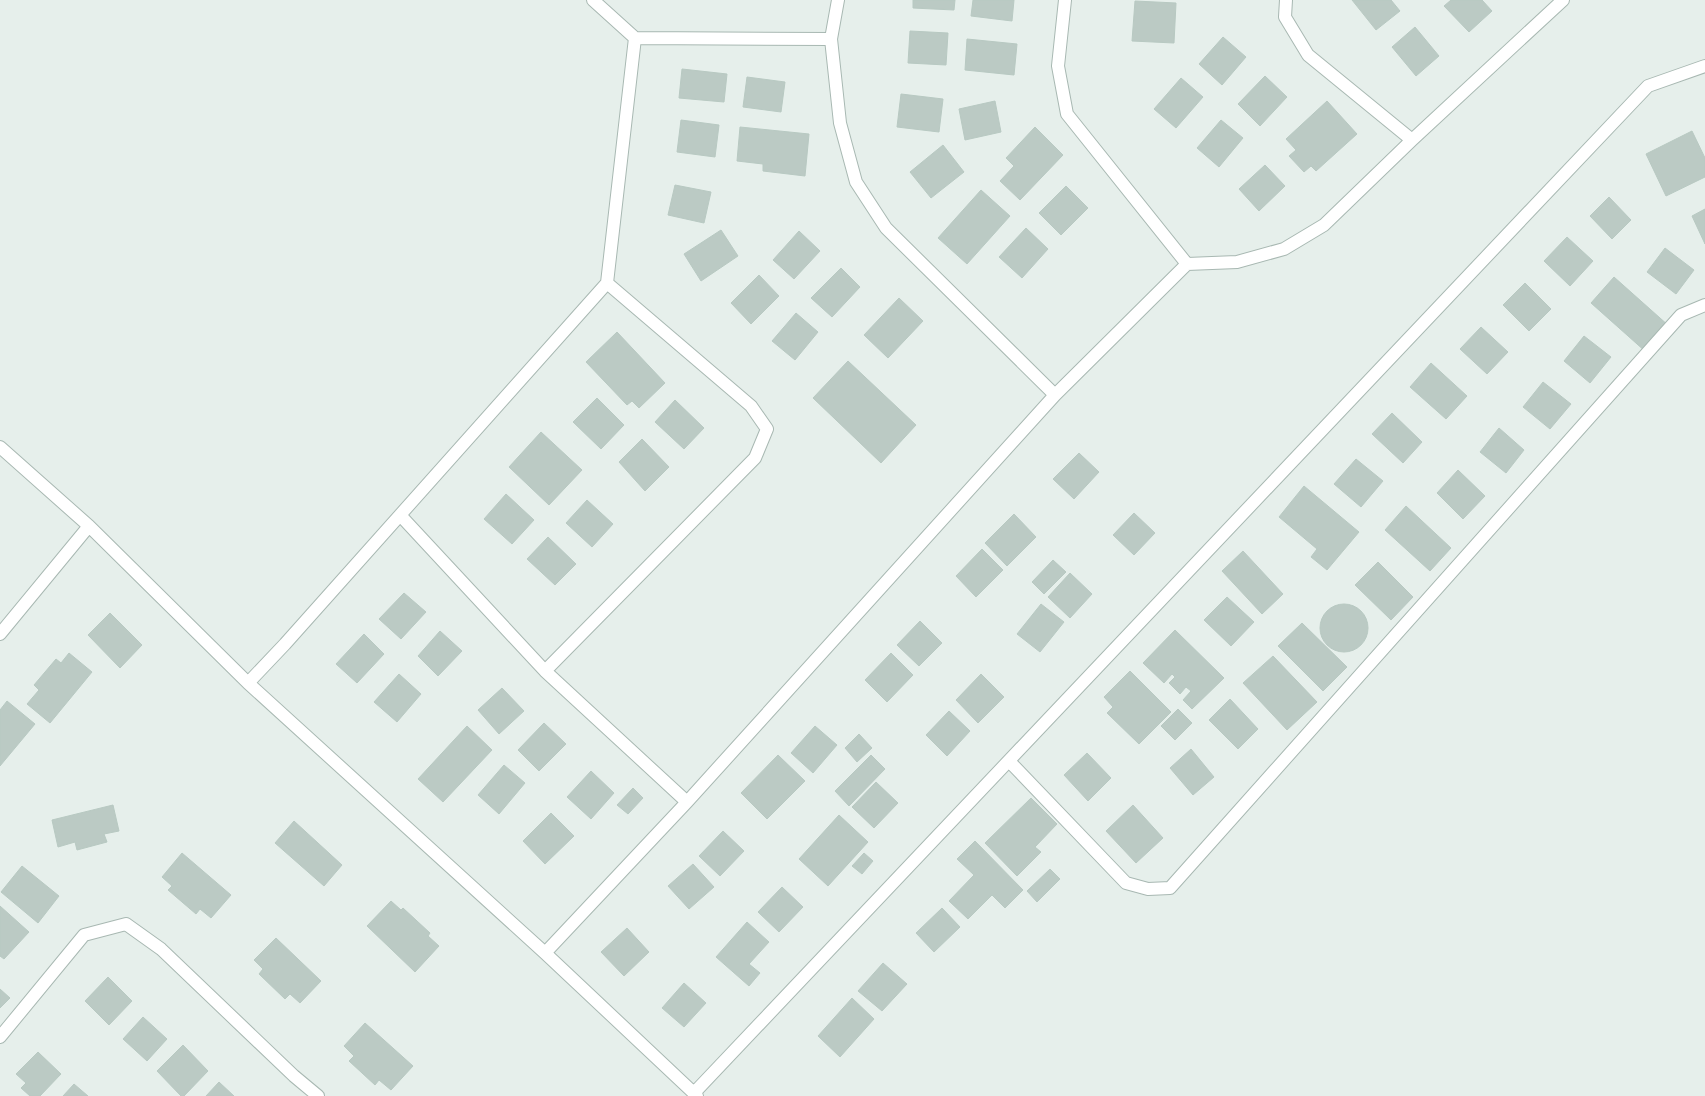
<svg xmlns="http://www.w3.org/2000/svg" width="1705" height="1096" viewBox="0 0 1705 1096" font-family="Karla,sans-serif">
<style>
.building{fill:#bbcac4;stroke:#b8c9c2}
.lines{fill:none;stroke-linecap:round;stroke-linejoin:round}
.minor-casing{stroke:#a8b8b2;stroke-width:14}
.minor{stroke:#fff;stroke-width:12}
</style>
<rect width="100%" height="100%" fill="#e6efeb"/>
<path class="building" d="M913,0h42l-1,10 -41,-2z
M973,0h41l-2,21 -41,-5z
M1352,0h39l9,11 -24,19z
M1451,0h31l10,11 -23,21 -25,-26z
M1135,1l41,2 -2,40 -42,-2z
M1415,27l24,29 -23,20 -24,-29z
M910,31l38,2 -2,32 -38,-2z
M1223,37l23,20 -24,28 -23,-21z
M967,39l50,5 -3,31 -49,-5z
M682,69l45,5 -3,28 -45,-4z
M1265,76l22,21 -27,29 -22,-22z
M747,77l38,5 -4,30 -38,-5z
M1181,78l22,19 -27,31 -22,-19z
M901,94l42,5 -4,33 -42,-5z
M995,101l6,31 -36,8 -6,-31z
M1327,101l30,33 -41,37 -5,-5 -7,6 -15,-16 7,-6 -10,-11z
M681,120l38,5 -4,32 -38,-5z
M1221,120l22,18 -24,29 -22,-19z
M740,127l69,7 -4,42 -42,-5v-7l-26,-3z
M1035,127l28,28 -43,45 -20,-19 14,-15 -8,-8z
M1692,131l13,27v19l-39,19 -20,-42z
M943,145l21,27 -33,26 -21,-26z
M1265,165l20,21 -26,25 -20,-22z
M675,185l36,7 -7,31 -36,-8z
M1066,186l22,22 -27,27 -22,-22z
M981,190l29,26 -43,48 -29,-26z
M1609,197l22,23 -19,19 -22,-23z
M1705,209v35l-13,-28z
M1026,228l22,21 -26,29 -23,-21z
M721,230l17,26 -37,25 -17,-27z
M799,231l21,20 -26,28 -21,-19z
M1567,237l26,24 -23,25 -26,-25z
M1665,248l29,22 -18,24 -29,-22z
M841,268l19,19 -28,30 -21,-19z
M759,275l20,21 -28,28 -20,-21z
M1614,277l55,49 -23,26 -55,-49z
M1525,283l26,26 -22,22 -26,-26z
M899,298l24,23 -35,37 -24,-23z
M796,313l22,19 -23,28 -23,-19z
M1481,327l27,25 -21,22 -27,-25z
M617,332l48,51 -26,25 -7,-7 -5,4 -41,-43z
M1584,336l27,21 -21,26 -26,-22z
M848,361l68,64 -35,38 -68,-65z
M1431,363l36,33 -21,23 -36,-32z
M1543,382l28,22 -21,25 -27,-22z
M597,398l27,27 -23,24 -28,-27z
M675,400l29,28 -20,21 -29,-27z
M1392,413l30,29 -19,21 -31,-29z
M1499,428l25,22 -18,23 -26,-21z
M541,432l41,38 -33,35 -40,-38z
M642,439l27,28 -24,24 -26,-29z
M1079,453l20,19 -25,27 -21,-20z
M1356,459l27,22 -22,26 -27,-23z
M1458,470l27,26 -22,23 -26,-26z
M1304,486l55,46 -32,38 -16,-13 6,-8 -38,-32z
M506,494l28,26 -22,24 -28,-25z
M587,500l26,24 -21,23 -26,-24z
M1406,506l45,42 -21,23 -45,-41z
M1134,513l21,20 -21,22 -21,-20z
M1014,514l22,23 -29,29 -22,-23z
M548,537l28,27 -21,21 -28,-26z
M982,549l21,21 -27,27 -20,-21z
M1243,551l40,43 -21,20 -40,-43z
M1053,560l13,12 -22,22 -12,-12z
M1378,562l35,35 -22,23 -36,-35z
M1070,573l22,21 -22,24 -22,-21z
M404,593l22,19 -25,27 -22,-20z
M1227,597l27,25 -23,24 -27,-26z
M1041,604l23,18 -24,30 -23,-18z
M1320 628a24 24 0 1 1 48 0a24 24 0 1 1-48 0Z
M110,613l32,32 -22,23 -32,-33z
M920,621l22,22 -23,23 -22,-21z
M1302,623l45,44 -24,24 -45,-45z
M1175,630l49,48 -32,31 -9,-9 8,-9 -5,-4 -6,7 -11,-11 6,-6 -3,-3 -8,9 -21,-20z
M440,631l22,20 -24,25 -20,-20z
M364,634l20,20 -27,29 -21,-19z
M69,653l23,19 -42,51 -23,-19 12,-14 -5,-5 22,-26 5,4z
M891,653l22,22 -26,27 -22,-22z
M1273,656l44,46 -30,28 -44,-47z
M1130,671l41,41 -32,32 -32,-31 6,-6 -9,-10z
M399,674l22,20 -24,28 -23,-20z
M981,674l23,23 -26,26 -22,-23z
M502,688l22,23 -25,23 -21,-24z
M1230,699l28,30 -20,20 -29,-29z
M7,701l28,23 -35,42v-56z
M1178,709l14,14 -17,17 -14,-14z
M949,711l21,20 -23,25 -21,-21z
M544,723l22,21 -27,27 -21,-21z
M467,726l25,24 -49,52 -25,-23z
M815,726l22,19 -24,28 -22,-20z
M859,734l13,14 -15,14 -12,-14z
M1191,749l23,28 -21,18 -23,-27z
M1087,753l24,25 -23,23 -24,-26z
M778,755l27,26 -38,38 -26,-26z
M871,755l14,14 -36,37 -14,-15z
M504,765l21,18 -26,31 -21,-19z
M591,771l23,22 -23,26 -24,-22z
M876,782l22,21 -24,25 -22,-21z
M633,788l10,10 -15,16 -11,-9z
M1031,798l26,26 -22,23 6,5 -24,24 -32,-33z
M113,805l6,26 -15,3 3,8 -30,8 -2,-8 -17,5 -6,-27z
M1133,805l30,33 -27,25 -30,-32z
M551,813l23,23 -29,28 -22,-23z
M839,815l29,27 -40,44 -29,-27z
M294,821l48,44 -18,21 -49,-43z
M723,831l21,20 -24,25 -21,-20z
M975,841l48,49 -18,18 -13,-13 -24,24 -19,-18 25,-26 -17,-16z
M182,853l49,42 -20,23 -11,-9 -4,5 -28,-24 4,-4 -10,-9z
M864,853l9,8 -11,13 -10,-8z
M693,864l21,23 -25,22 -21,-23z
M22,866l37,30 -21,27 -37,-31z
M1050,869l10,10 -23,23 -10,-11z
M782,887l21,20 -24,25 -21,-20z
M391,901l10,9 2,-2 27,25 -2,3 11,10 -24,26 -48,-46z
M0,906l29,26 -25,27 -4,-3z
M942,908l18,19 -26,25 -18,-19z
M747,922l22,20 -20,22 11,9 -11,13 -33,-29z
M627,928l22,24 -25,24 -23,-24z
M276,938l45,43 -21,22 -10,-9 -5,5 -26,-25 4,-5 -9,-9z
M883,963l24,21 -25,27 -24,-20z
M108,977l24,24 -23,24 -24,-24z
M684,983l22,20 -22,24 -22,-19z
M0,989l10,9 -10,10z
M852,998l22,21 -34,38 -22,-21z
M143,1017l24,22 -20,22 -24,-22z
M365,1023l48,43 -22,24 -12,-10 -4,5 -26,-24 5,-5 -10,-10z
M183,1045l25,26 -24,25h-3l-24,-25z
M38,1052l23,22 -21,22h-10l-9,-8 5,-5 -10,-9z
M219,1082l15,14h-28z
M74,1084l14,12h-25z"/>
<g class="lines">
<g class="minor-casing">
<path id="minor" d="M1286,0l-1,17 23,38 104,85
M635,38l196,1
M1187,264l50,-2 47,-13 40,-24 88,-85 151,-140
M1055,395l132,-131 -120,-150 -9,-48 7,-66
M0,447l89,79 159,157 297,270 152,143
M400,515l145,156 142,131
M0,634l89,-108
M545,671l210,-213 12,-29 -16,-23 -144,-123
M248,683l37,-39 322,-361 28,-245 -42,-38
M1009,761l117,122 22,6 22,-1 511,-573 24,-10
M545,953l142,-151 368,-407 -169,-167 -30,-46 -16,-59 -9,-84 7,-39
M0,1037l84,-102 42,-11 35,25 133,127 24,20
M694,1093l954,-1007 57,-20"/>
</g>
<use href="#minor" class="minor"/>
</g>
</svg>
